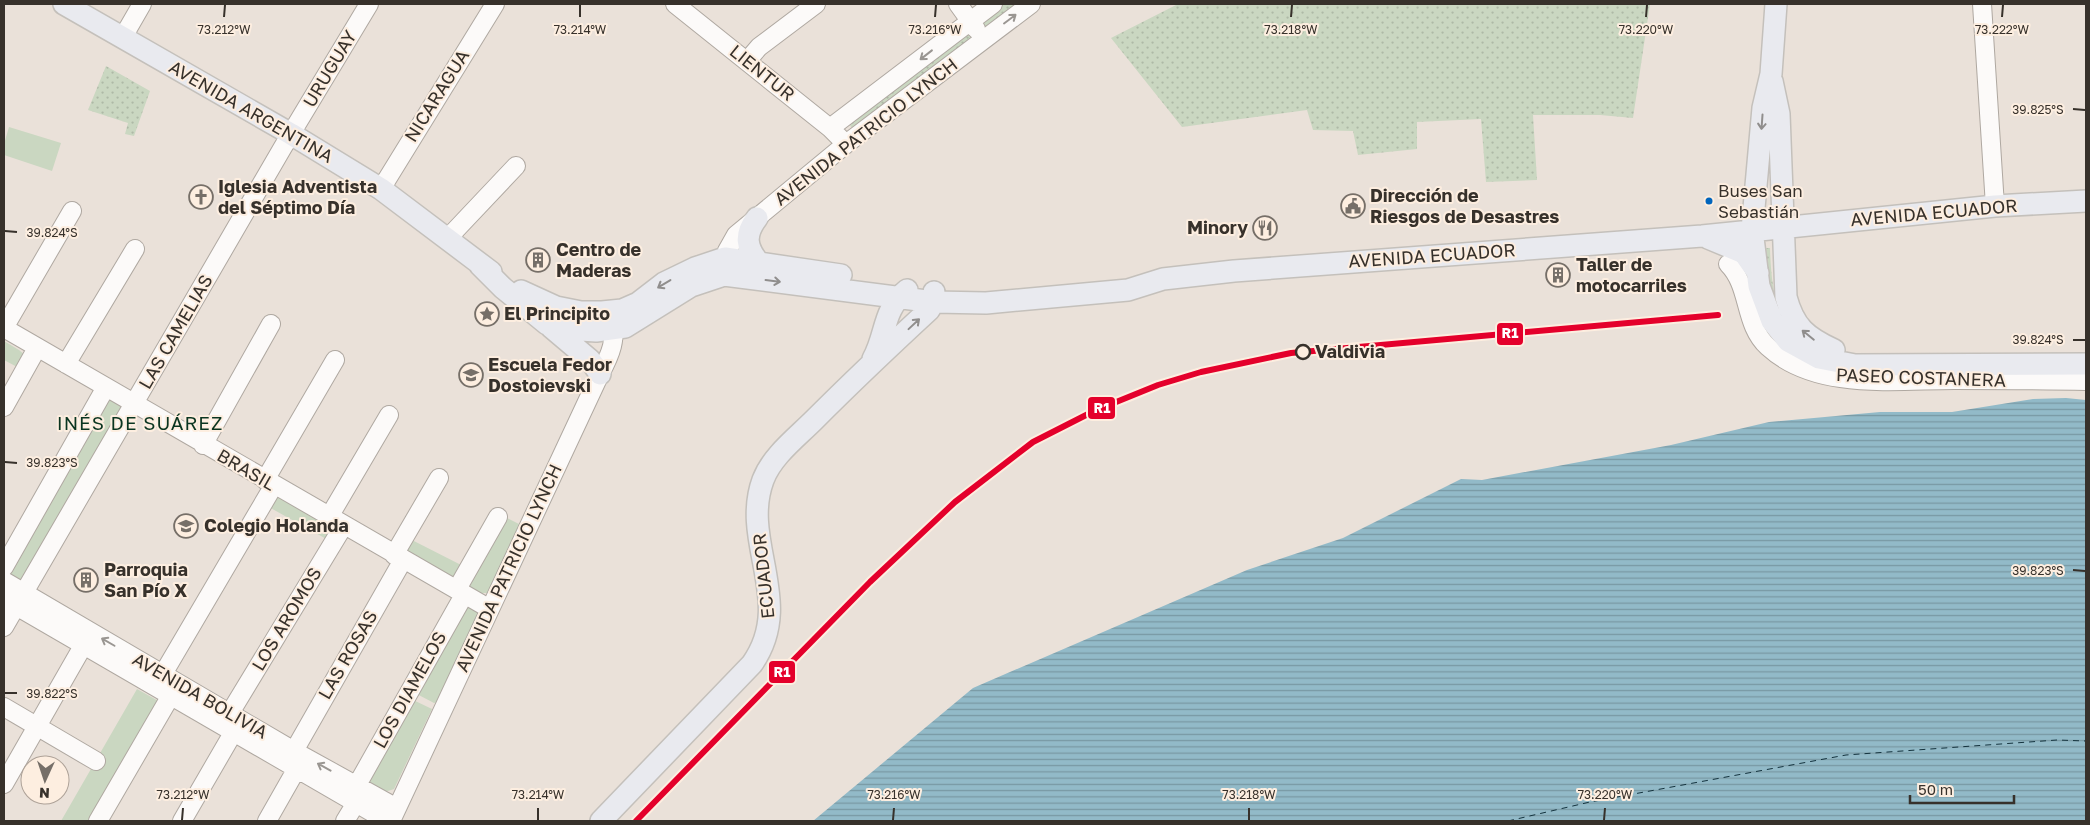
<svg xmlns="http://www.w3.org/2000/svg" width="2090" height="825" viewBox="0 0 2090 825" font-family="'Golos Text',sans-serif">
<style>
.grass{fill:url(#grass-dots)}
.green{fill:#cad7c1}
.water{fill:url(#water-rules)}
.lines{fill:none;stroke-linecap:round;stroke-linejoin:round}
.ferry{stroke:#14333e;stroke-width:1;stroke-dasharray:6 5;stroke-linecap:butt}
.minor-casing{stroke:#afa8a1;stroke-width:20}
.major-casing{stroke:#c4c0bb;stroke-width:24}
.minor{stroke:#fcfaf9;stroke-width:18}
.major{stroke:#e9eaef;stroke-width:21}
.rail-1-casing{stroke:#fdeee0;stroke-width:10}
.rail-1{stroke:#e4002b;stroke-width:6}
.oneway{stroke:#9a9692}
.oneway2{stroke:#908e8d}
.ticks{fill:none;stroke:#37312b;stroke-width:2}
.bus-dot{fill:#0065bd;stroke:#fdeee0;stroke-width:2}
.stop-dot{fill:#fdeee0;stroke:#37312b;stroke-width:2.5}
.labels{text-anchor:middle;stroke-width:4;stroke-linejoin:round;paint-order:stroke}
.bus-label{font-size:17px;fill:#37312b;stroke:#fdeee0;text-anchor:start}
.street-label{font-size:18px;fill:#37312b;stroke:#fdeee0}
.poi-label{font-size:18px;font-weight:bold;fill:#37312b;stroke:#fdeee0;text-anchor:start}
.stop-label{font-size:18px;font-weight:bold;fill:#37312b;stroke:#fdeee0;text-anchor:start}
.neighbourhood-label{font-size:19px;letter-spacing:1px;fill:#0a3521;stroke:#fdeee0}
.ticks-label{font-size:12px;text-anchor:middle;fill:#37312b;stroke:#fdeee0;stroke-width:4;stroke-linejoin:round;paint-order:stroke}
.line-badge{stroke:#fdeee0;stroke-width:2}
.badge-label{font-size:14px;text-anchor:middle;font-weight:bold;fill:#fff}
</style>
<defs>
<pattern id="grass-dots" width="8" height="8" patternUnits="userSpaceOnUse" patternTransform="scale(1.25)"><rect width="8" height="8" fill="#cad7c1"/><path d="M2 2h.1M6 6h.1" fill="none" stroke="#aeb9a6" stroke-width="1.8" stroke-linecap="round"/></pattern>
<pattern id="water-rules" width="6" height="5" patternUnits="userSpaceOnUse" patternTransform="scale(1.25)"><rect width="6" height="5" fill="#92bac8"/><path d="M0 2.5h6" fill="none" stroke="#7898a3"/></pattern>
</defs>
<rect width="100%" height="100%" fill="#eae1d9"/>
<path class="grass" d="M1004,4h15l-29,22h-5l-2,-3 1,-4z
M1178,4h472l-17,114 -33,-3h-67l4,65 -51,2 -5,-63 -64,3v27l-59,6 -5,-24 -40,-1 -6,-20 -125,17 -71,-89z
M970,33l2,6 -118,89 -3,-1 -2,-4 116,-89z
M106,66l44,25 -16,45 -9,-2 3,-11 -40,-13z
M1766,248h4c2,70 16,100 89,112v3c-76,-11 -90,-43 -93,-115z"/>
<path class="green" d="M9,127l52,16 -9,28 -48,-16v-11z
M4,341l15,9 7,6 -7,12 -15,-8z
M106,397l17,11 -98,173 -6,-1 -13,-7z
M275,494l63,36 -8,11 -63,-35z
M497,513l26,13 -32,67h-14l-76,-43 7,-12 59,30z
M462,602l18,11 -1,4 -42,85 -3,1 -23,-12z
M137,689l25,14 -71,118h-30z
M409,698l23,11 -38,80 -9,3 -23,-12z"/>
<path class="water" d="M2066,398l20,2v421h-1273l160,-133 274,-118 96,-32 118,-59 21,1 189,-35 98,-23 111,-10h72l81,-13z"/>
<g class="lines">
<path class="ferry" d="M1508,821l82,-19 256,-47 211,-15 29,1"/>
<g class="minor-casing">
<path id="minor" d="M675,4l155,124 16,16
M958,4l18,25
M1982,4l13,202
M123,37l19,-33
M747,61l12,-14 57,-43
M830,128l163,-124
M381,189l114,-185
M447,239l69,-73
M1728,264c23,23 15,60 40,83 48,44 127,33 186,33 44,0 88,0 132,1
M725,272l2,-21 9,-16 110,-91 185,-140
M4,328l486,281
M4,328l68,-117
M66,364l69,-115
M4,407l33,-59
M203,445l68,-121
M265,480l70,-120
M329,517l60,-102
M394,555l45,-77
M4,567l102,-180
M4,581l290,170 103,57
M461,582l37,-65
M4,599l383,222
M4,627l279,-480 86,-143
M163,674l111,-189
M4,707l92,54
M230,713l114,-188
M294,751l109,-191
M4,784l79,-138
M357,785l107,-190
M98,821l72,-124
M182,821l51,-88
M267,821l29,-51
M345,821l11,-18
M391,821l209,-447c12,-22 15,-32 14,-58"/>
</g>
<g class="major-casing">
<path id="major" d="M64,4l227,130 90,55 110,83
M1776,4l-5,70 -8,34 -11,122 7,56 13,35 16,20 31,17 36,7 231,-1
M1772,81l7,33 7,183c8,30 20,40 48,53
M757,218c-13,17 -11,29 2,45
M1708,238l36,15 14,20
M480,265l23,23 44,36 18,5 31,2 29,-4 66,-41 33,-11 210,27 52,1 142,-13 35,-11 71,-8 468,-35 293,-30 91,-5
M521,291l35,16 25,5h21l20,-2 16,-7 26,-20 31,-15 30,-10 116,17
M551,327l39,33 10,14
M873,359c14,-25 9,-49 34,-69
M601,821l151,-157c44,-62 -12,-122 11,-184 9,-24 33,-42 51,-60 37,-37 76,-74 115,-110l5,-8v-10"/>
</g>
<use href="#minor" class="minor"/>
<use href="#major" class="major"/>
<g class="rail-1-casing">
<path id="rail-1" d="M636,821l234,-239 85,-80 78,-60 61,-31 64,-26 43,-13 90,-19 427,-38"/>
</g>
<use href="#rail-1" class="rail-1"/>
</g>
<defs><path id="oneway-shaft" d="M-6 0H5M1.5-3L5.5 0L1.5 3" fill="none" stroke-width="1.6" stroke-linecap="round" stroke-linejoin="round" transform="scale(1.25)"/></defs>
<g class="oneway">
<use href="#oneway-shaft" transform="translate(1010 19) rotate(-37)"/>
<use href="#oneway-shaft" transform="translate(926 55) rotate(142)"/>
<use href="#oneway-shaft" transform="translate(108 642) rotate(-150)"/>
<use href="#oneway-shaft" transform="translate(324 767) rotate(-151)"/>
</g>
<g class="oneway2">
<use href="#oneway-shaft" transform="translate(1762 122) rotate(94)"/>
<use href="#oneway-shaft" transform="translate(773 281) rotate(7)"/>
<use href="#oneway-shaft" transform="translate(664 284) rotate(149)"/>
<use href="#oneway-shaft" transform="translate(914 324) rotate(-43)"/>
<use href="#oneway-shaft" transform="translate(1808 335) rotate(-141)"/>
</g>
<path class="ticks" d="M224,17l1,-12M580,17v-12M935,17l1,-12M1291,17l1,-12M1646,17l1,-12M2002,17l1,-12M2073,109l12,1M5,231l12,1M2073,340h12M5,462l12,1M2073,570l12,1M5,693h12M182,820l1,-12M538,820v-12M893,820l1,-12M1249,820v-12M1604,820l1,-12"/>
<defs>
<g id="church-ring" transform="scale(1.25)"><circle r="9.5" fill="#fdeee0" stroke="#766f68" stroke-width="1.5"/><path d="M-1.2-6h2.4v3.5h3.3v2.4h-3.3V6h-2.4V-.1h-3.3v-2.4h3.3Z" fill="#766f68"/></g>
<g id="civic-ring" transform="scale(1.25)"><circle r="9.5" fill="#fdeee0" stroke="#766f68" stroke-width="1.5"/><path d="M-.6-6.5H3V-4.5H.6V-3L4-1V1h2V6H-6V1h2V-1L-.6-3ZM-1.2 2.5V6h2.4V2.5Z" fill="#766f68"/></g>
<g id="restaurant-ring" transform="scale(1.25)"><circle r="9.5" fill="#fdeee0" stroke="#766f68" stroke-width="1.5"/><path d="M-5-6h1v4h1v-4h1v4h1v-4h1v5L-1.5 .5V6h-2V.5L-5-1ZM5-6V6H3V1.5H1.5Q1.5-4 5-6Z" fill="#766f68"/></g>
<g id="building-ring" transform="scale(1.25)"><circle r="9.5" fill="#fdeee0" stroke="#766f68" stroke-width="1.5"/><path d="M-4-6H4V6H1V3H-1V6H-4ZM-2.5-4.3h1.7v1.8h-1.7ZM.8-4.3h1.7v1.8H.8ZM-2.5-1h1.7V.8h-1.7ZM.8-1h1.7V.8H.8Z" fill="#766f68"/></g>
<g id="sight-ring" transform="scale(1.25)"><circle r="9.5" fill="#fdeee0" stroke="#766f68" stroke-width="1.5"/><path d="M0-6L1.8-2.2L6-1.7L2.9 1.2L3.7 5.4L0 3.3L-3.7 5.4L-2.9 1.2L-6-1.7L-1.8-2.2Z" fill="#766f68"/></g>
<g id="school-ring" transform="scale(1.25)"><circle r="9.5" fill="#fdeee0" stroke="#766f68" stroke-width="1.5"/><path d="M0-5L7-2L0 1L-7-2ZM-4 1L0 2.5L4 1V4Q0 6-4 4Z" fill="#766f68"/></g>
</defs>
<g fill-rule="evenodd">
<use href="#church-ring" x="201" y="197"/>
<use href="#civic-ring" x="1353" y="206"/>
<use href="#restaurant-ring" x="1265" y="228"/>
<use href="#building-ring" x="538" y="260"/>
<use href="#building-ring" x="1558" y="275"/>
<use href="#sight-ring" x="487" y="314"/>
<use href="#school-ring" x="471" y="375"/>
<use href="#school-ring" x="186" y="526"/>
<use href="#building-ring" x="86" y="580"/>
</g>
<circle class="bus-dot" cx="1709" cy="201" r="4.5"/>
<circle class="stop-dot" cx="1303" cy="352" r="7"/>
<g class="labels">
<g class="bus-label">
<text x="1718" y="197">Buses San<tspan x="1718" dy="21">Sebastián</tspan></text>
</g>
<g class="street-label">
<text transform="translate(330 69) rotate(-59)" y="6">URUGUAY</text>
<text transform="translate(762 73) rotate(39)" y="6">LIENTUR</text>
<text transform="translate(437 96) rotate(-58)" y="6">NICARAGUA</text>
<text transform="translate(251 112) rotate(30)" y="6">AVENIDA ARGENTINA</text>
<text transform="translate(866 132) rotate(-38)" y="6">AVENIDA PATRICIO LYNCH</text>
<text transform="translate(1934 213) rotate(-5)" y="6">AVENIDA ECUADOR</text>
<text transform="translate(1432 256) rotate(-4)" y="6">AVENIDA ECUADOR</text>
<text transform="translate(176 332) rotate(-60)" y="6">LAS CAMELIAS</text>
<text transform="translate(1921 378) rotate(2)" y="6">PASEO COSTANERA</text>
<text transform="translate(246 470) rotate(30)" y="6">BRASIL</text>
<text transform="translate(509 568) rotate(-65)" y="6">AVENIDA PATRICIO LYNCH</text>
<text transform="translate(764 576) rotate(-96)" y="6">ECUADOR</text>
<text transform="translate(287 619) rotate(-59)" y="6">LOS AROMOS</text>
<text transform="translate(348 655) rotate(-60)" y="6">LAS ROSAS</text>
<text transform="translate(410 690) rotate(-61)" y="6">LOS DIAMELOS</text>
<text transform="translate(200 696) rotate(30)" y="6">AVENIDA BOLIVIA</text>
</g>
<g class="poi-label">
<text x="218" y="193">Iglesia Adventista<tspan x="218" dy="21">del Séptimo Día</tspan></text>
<text x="1370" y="202">Dirección de<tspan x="1370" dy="21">Riesgos de Desastres</tspan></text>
<text x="1248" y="234" text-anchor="end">Minory</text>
<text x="556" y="256">Centro de<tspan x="556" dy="21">Maderas</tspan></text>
<text x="1576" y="271">Taller de<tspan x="1576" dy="21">motocarriles</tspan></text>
<text x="504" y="320">El Principito</text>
<text x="488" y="371">Escuela Fedor<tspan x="488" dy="21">Dostoievski</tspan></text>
<text x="204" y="532">Colegio Holanda</text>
<text x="104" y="576">Parroquia<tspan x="104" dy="21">San Pío X</tspan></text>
</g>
<g class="stop-label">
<text x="1315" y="358">Valdivia</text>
</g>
<g class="neighbourhood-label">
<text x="140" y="430">INÉS DE SUÁREZ</text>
</g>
</g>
<g class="ticks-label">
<text x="224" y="34">73.212°W</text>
<text x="580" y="34">73.214°W</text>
<text x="935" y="34">73.216°W</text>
<text x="1291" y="34">73.218°W</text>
<text x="1646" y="34">73.220°W</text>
<text x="2002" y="34">73.222°W</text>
<text x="2038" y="114">39.825°S</text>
<text x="52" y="237">39.824°S</text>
<text x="2038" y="344">39.824°S</text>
<text x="52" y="467">39.823°S</text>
<text x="2038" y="575">39.823°S</text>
<text x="52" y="698">39.822°S</text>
<text x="183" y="799">73.212°W</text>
<text x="538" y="799">73.214°W</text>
<text x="894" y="799">73.216°W</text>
<text x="1249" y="799">73.218°W</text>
<text x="1605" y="799">73.220°W</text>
</g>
<g class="line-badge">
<rect x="1496" y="322" width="28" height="24" rx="5" fill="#e4002b"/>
<rect x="1087" y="396" width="29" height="24" rx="5" fill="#e4002b"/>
<rect x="768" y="660" width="28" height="24" rx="5" fill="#e4002b"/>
</g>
<g class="badge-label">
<text x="1510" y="338">R1</text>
<text x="1102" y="413">R1</text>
<text x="782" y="677">R1</text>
</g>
<rect width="2090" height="825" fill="none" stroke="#37312b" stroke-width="10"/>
<g transform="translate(45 780) rotate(183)"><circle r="24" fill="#fdeee0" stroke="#aea298"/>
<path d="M0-4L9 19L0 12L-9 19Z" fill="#766f68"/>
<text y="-8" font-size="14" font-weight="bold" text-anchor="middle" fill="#37312b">N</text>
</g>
<path d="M1910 795v8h104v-8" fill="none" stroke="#37312b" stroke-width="2.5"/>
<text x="1918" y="795" font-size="15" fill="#37312b" stroke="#fdeee0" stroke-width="4" paint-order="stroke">50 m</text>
</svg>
